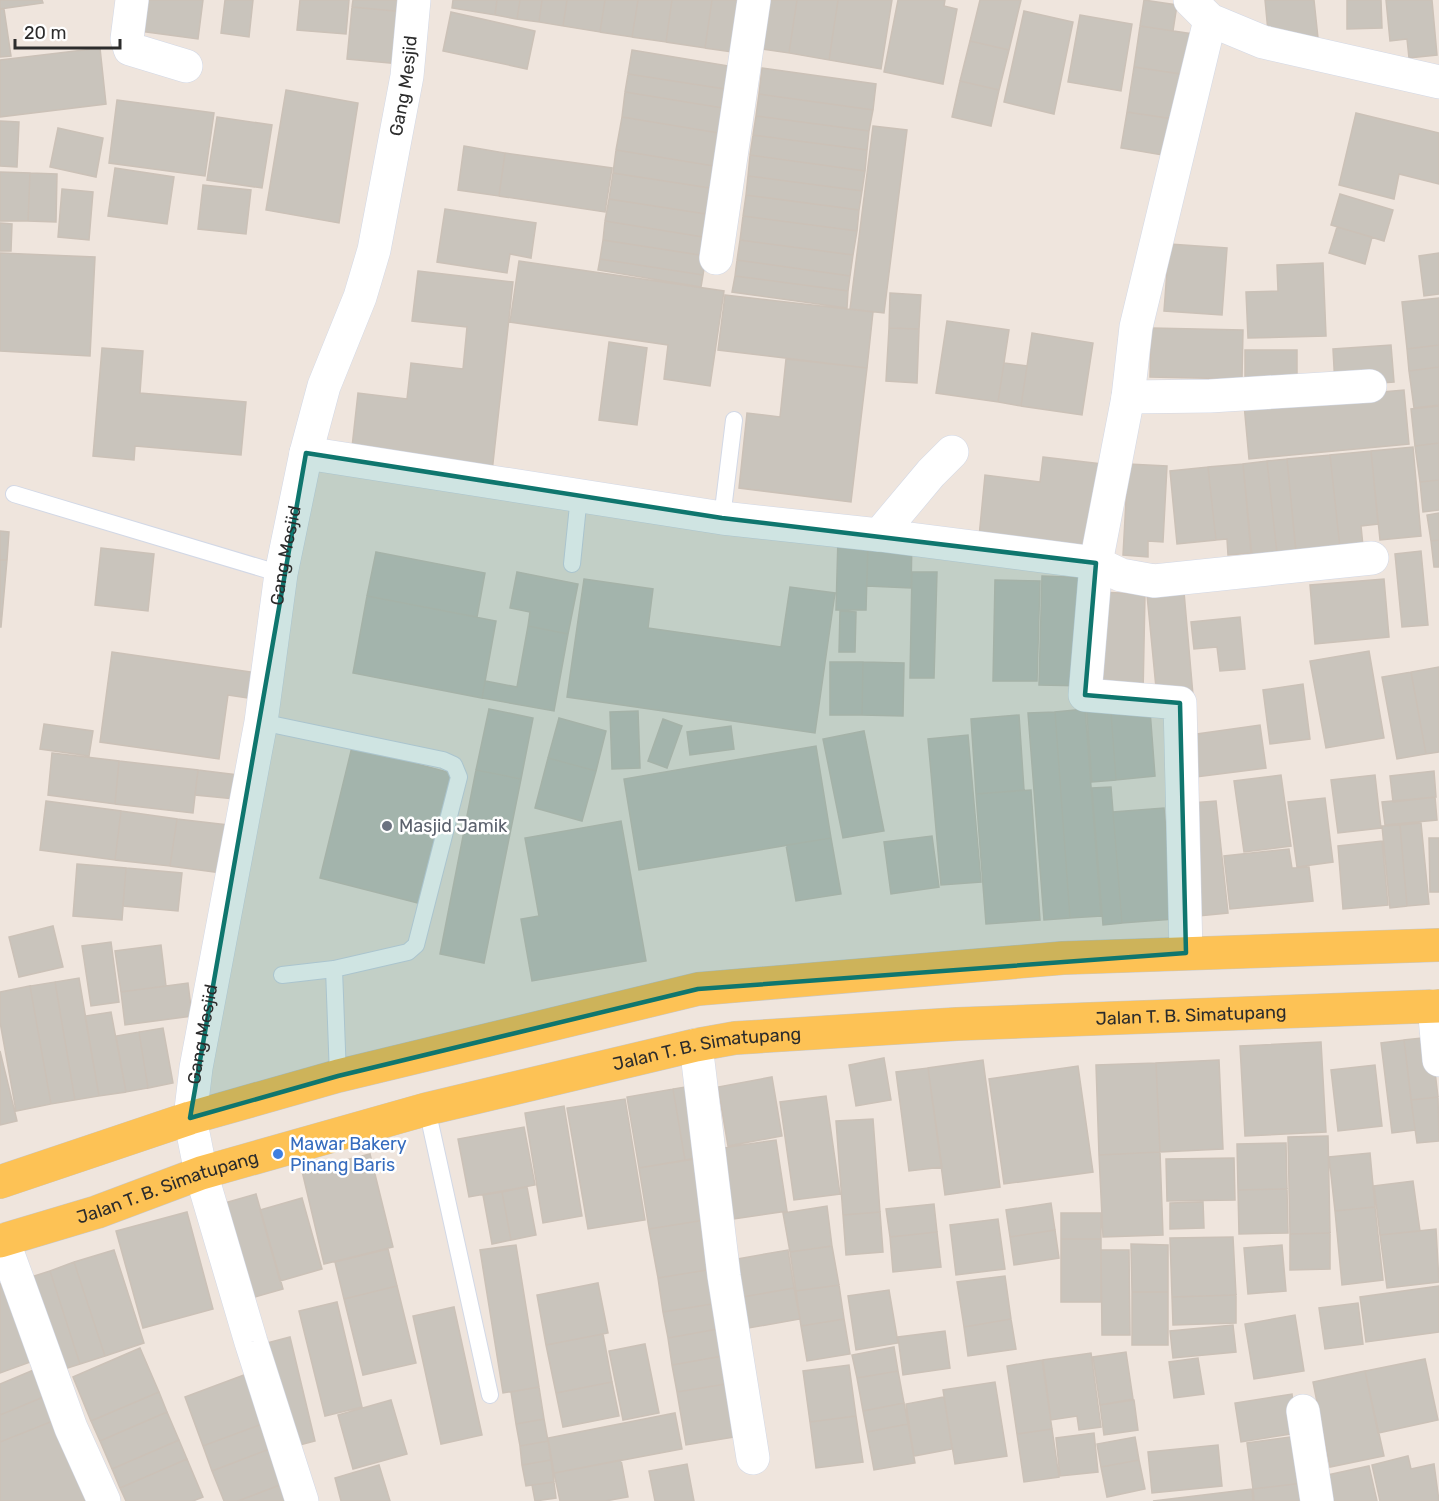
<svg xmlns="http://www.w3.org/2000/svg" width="1439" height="1501" viewBox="0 0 1439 1501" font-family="Rubik,sans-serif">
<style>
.building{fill:#c9c4bc;stroke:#cbc1b7;stroke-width:1.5}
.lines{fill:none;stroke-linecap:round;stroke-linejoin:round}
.service-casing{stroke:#d2d8e6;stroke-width:18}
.minor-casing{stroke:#d2d8e6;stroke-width:34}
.primary-casing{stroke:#c8c8c8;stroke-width:34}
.service{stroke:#fff;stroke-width:16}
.minor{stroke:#fff;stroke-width:33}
.primary{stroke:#fdc255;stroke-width:33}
.marked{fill:#0f766e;fill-opacity:0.2;stroke:#0f766e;stroke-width:4.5;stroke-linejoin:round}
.worship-dot{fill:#6b7280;stroke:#fff;stroke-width:2}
.shop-dot{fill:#3f7fe0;stroke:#fff;stroke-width:2}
.labels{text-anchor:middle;stroke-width:5;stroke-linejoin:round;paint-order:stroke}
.street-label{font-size:18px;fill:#2c2c2c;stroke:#fff}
.worship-label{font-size:18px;fill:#5b616d;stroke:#fff;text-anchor:start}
.shop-label{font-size:18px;fill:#366cbe;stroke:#fff;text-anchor:start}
</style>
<rect width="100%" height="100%" fill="#efe5dd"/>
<path class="building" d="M0,0h42l1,3 -43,6z
M135,0h68l-5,39 -66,-9z
M225,0h28l-4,37 -28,-4z
M300,0h49l-3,34 -49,-4z
M353,0h53l-1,12 -53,-5z
M453,0h44l-2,15 -43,-7z
M497,0h23l-3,19 -22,-4z
M520,0h22l-3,22 -22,-3z
M542,0h25l-4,26 -24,-4z
M567,0h38l-5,32 -37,-6z
M605,0h33l-6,37 -32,-5z
M638,0h34l-6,42 -34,-5z
M672,0h40l-7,48 -39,-6z
M712,0h36l-9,53 -34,-5z
M770,0h27l-8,53 -27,-4z
M797,0h41l-9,60 -40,-7z
M838,0h54l-11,69 -52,-9z
M898,0h47l-1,6 13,3 -14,75 -59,-12z
M980,0h41l-12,50 -39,-9z
M1144,0l33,5 -4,26 -33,-5z
M1265,0h49l4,38 -49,4z
M1347,0h34l1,28 -35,1z
M1386,0h46l5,55 -28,3 -2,-19 -17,2z
M352,7l53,5 -5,52 -53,-5z
M0,9h4l7,47 -11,1z
M1024,11l49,11 -19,92 -50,-12z
M451,12l84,19 -8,38 -84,-18z
M1080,15l52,9 -11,67 -53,-9z
M1140,26l53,8 -6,41 -53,-8z
M970,41l39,9 -10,40 -39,-9z
M100,48l6,56 -106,13v-57z
M632,50l103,17 -4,23 -103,-16z
M1134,67l53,8 -7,45 -53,-8z
M762,68l114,16 -3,26 -114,-16z
M628,74l103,16 -2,19 -104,-17z
M960,81l39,9 -8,36 -39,-9z
M286,90l72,13 -19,120 -73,-13z
M625,92l104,17 -4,25 -103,-17z
M759,94l114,16 -4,21 -113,-15z
M117,100l97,13 -9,63 -96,-13z
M1127,112l53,8 -6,37 -53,-9z
M1356,113l83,20v51l-40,-10 -5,25 -55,-14z
M756,116l113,15 -2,19 -114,-15z
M217,117l55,8 -10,63 -55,-8z
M622,117l103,17 -5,33 -104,-17z
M0,121l19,1 -2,45 -17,-1z
M873,126l34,4 -23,183 -34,-4z
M58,128l45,10 -7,39 -46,-10z
M753,135l114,15 -2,21 -115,-16z
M464,146l41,7 -6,43 -41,-6z
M616,150l104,17 -4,22 -103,-16z
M505,153l107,15 -7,44 -106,-16z
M750,155l115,16 -3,20 -114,-15z
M115,168l59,9 -7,47 -59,-8z
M0,172l30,1 -2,48h-28z
M30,173l27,1 -1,48 -28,-1z
M613,173l103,16 -4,26 -103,-16z
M748,176l114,15 -3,19 -113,-15z
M203,185l48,5 -5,44 -48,-5z
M62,189l31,3 -4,48 -31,-3z
M1340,194l53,16 -9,31 -53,-16z
M746,195l113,15 -2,21 -114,-15z
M609,199l103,16 -3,23 -104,-17z
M445,209l91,14 -5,35 -21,-4 -3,19 -70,-11z
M743,216l114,15 -4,24 -113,-15z
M605,221l104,17 -3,18 -103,-16z
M0,223l12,1 -1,27h-11z
M1337,227l35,10 -7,27 -36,-11z
M603,240l103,16 -3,19 -103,-16z
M740,240l113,15 -3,21 -113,-16z
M1169,244l58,4 -5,67 -58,-4z
M0,253l95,4 -5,99 -90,-5z
M1439,253v41l-15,2 -5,-40z
M600,259l103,16 -2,12 -103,-17z
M737,260l113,16 -2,15 -113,-15z
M519,261l205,30 -14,95 -46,-7 4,-34 -158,-23z
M1323,263l3,73 -78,2 -2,-46 32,-1 -1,-26z
M418,271l95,11 -21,190 -141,-16 7,-63 49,6 4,-36 52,6 4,-42 -55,-6z
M735,276l113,15 -1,17 -115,-16z
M890,293l31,2 -2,34 -30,-1z
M725,295l148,17 -6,56 -149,-18z
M1439,298v47l-32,4 -5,-47z
M947,321l62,9 -11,72 -62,-9z
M889,328l30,1 -2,54 -31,-2z
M1151,328l92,2 -1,49 -92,-2z
M1032,333l61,10 -11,72 -61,-9z
M609,342l38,6 -10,77 -38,-5z
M1391,345l3,37 -59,4 -2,-37z
M1439,345v22l-30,4 -2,-22z
M102,348l41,3 -3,42 106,9 -5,53 -106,-9 -1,14 -41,-4z
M1245,350h52v30h-52z
M786,359l81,9 -16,134 -112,-14 8,-75 33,4z
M1004,363l23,3 -6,40 -23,-4z
M1439,367v38l-25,3 -5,-37z
M1404,390l5,54 -160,15 -5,-55z
M1439,406v37l-24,3 -4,-37z
M1439,443v37l-19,2 -5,-36z
M1413,447l8,89 -41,4 -9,-89z
M1371,451l7,73 -17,2 2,20 -23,2 -10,-93z
M1330,455l10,93 -44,5 -9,-94z
M1043,457l59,7 -9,86 -114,-13 6,-62 55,7z
M1287,459l10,102 -19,2 -11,-102z
M1267,461l11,102 -25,3 -10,-102z
M1128,464l39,2 -4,76 -15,-1v16l-25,-2z
M1243,464l8,89 -23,2 -1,-16 -11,1 -8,-73z
M1208,467l8,73 -39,4 -7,-73z
M1439,480v30l-16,2 -3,-30z
M1439,513v27l-8,1 -4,-26z
M0,531l9,1 -2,28h-7z
M838,538l30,1 -2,71h-30z
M868,539l44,1 -1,48 -44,-2z
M1439,540v27h-5l-3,-26z
M101,548l53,6 -6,57 -53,-6z
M1421,551l7,74 -26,2 -7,-73z
M376,552l109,21 -8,44 -110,-21z
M0,560h7l-6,67h-1z
M517,572l61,12 -10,50 -40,-8 2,-14 -20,-4z
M912,572h25l-3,106h-24z
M1042,576l49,2 -3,108 -49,-1z
M584,579l69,10 -5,39 133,19 9,-60 45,6 -20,140 -248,-36z
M1384,579l5,58 -74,7 -5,-59z
M995,580l45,1 -3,100h-44z
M1096,592l49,2 -2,101 -50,-1z
M1184,592l9,103 -36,3 -10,-103z
M367,596l129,25 -14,77 -129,-25z
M840,611l16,1 -1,40h-16z
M1240,617l5,52 -25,2 -3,-24 -23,2 -3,-27z
M528,626l40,8 -14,77 -72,-13 3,-17 32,6z
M1369,651l15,87 -58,10 -16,-87z
M112,652l146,21 -4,26 -26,-4 -9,64 -119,-17z
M830,662h33l-1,53h-32z
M863,662l41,1 -1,53 -41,-1z
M1439,667v85l-13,2 -15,-82z
M1411,672l15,82 -29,5 -15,-82z
M1303,684l7,55 -40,5 -7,-54z
M1149,697l6,79 -39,4 -6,-81z
M1110,699l6,81 -24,2 -6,-81z
M489,709l44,9 -12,61 -45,-9z
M1085,709l16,207 -31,2 -15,-206z
M638,711l2,57 -28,1 -2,-57z
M1055,712l15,206 -26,2 -16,-207z
M1019,715l5,75 -48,4 -5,-75z
M559,718l47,13 -10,40 -48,-13z
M663,719l19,7 -15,42 -19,-7z
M44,724l49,7 -4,25 -49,-7z
M1260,725l6,43 -70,9 -6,-42z
M731,726l3,23 -44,6 -3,-23z
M864,731l20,100 -41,7 -20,-99z
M968,735l13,147 -40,3 -13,-146z
M816,746l15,92 -192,32 -15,-91z
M352,747l103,27 -33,130 -102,-26z
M52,753l67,8 -4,43 -67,-9z
M548,758l48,13 -14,50 -47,-13z
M119,761l79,9 -5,43 -78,-9z
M198,770l40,5 -3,24 -40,-4z
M476,770l45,9 -37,184 -44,-9z
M1434,771l2,26 -43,5 -3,-26z
M1281,775l10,71 -47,6 -10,-71z
M1375,775l6,53 -43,5 -7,-53z
M1111,787l11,136 -19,2 -11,-137z
M1031,790l9,130 -54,4 -10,-130z
M1435,797l2,23 -52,5 -3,-23z
M1325,798l8,64 -36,5 -9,-65z
M46,801l75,10 -6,49 -75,-10z
M1216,801l12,112 -40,4 -11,-113z
M1164,808l10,111 -52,4 -9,-111z
M121,811l56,8 -7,47 -55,-6z
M177,819l51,6 -7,48 -51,-7z
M621,821l25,140 -114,20 -11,-62 18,-3 -14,-78z
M1421,823l8,81 -22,2 -7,-81z
M1400,825l7,81 -17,2 -8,-82z
M932,836l7,51 -48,7 -7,-52z
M831,838l10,56 -45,7 -10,-56z
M1429,838h10v54h-9z
M1382,841l6,64 -45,4 -5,-63z
M1289,849l3,19 17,-1 4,34 -83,8 -6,-53z
M77,864l49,4 -4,52 -49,-4z
M126,868l56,5 -4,38 -55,-5z
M53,926l10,41 -44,10 -10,-40z
M111,942l8,60 -28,4 -9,-60z
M161,945l5,41 -45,6 -6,-41z
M79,978l20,118 -24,4 -20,-118z
M55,982l20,118 -24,4 -21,-118z
M188,983l4,33 -67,9 -4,-33z
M30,986l21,118 -35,7 -16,-89v-30z
M111,1012l15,80 -27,4 -14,-80z
M163,1028l10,55 -25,5 -9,-56z
M139,1032l9,56 -22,4 -10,-56z
M1431,1037l7,60 -27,3 -7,-60z
M1404,1040l11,90 -23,3 -11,-90z
M1321,1042l5,90 -81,4 -5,-90z
M0,1051l17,70 -17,4z
M884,1058l7,42 -35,6 -7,-41z
M983,1060l17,127 -55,8 -17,-127z
M1219,1060l4,89 -63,3 -4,-89z
M1156,1063l4,89 -61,3 -3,-90z
M1375,1065l7,61 -44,5 -7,-61z
M1078,1066l15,106 -89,12 -15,-105z
M928,1068l14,99 -33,4 -13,-99z
M772,1077l10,59 -54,10 -10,-59z
M697,1085l12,71 -24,4 -12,-71z
M673,1089l12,71 -46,8 -12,-71z
M826,1096l14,98 -46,6 -14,-98z
M1438,1097l1,44 -22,2 -6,-43z
M625,1099l20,121 -57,9 -21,-121z
M564,1106l18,110 -39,7 -18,-110z
M873,1119l7,93 -37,3 -7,-94z
M524,1127l11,58 -66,12 -11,-58z
M1328,1136l2,97 -40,1 -2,-97z
M776,1140l11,71 -60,9 -11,-71z
M1286,1143l1,46 -49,1 -1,-46z
M1160,1152l3,83 -60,2 -4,-82z
M1370,1153l5,54 -40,4 -6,-54z
M370,1154l23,93 -69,17 -22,-93z
M701,1158l10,61 -62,10 -10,-61z
M1234,1158l1,42 -68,1 -1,-42z
M1413,1181l7,50 -40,4 -6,-49z
M527,1187l9,48 -25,5 -9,-48z
M1287,1189l1,44 -49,1 -1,-44z
M502,1192l9,48 -19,4 -9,-49z
M256,1194l27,95 -42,12 -27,-95z
M302,1198l20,71 -42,12 -20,-71z
M1203,1202l1,26 -34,1v-26z
M1051,1203l4,27 -45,7 -4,-27z
M934,1204l3,28 -47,5 -4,-28z
M827,1206l5,40 -42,6 -7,-39z
M1375,1207l8,73 -41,5 -7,-74z
M187,1212l26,97 -70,19 -27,-97z
M880,1212l3,40 -37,3 -3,-40z
M1061,1213h40v26h-40z
M711,1219l8,49 -61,10 -9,-49z
M998,1219l7,50 -49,6 -6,-50z
M1436,1229l3,53 -52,6 -7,-53z
M1055,1230l4,28 -45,7 -4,-28z
M937,1232l4,35 -48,5 -3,-35z
M1330,1233v36l-40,1v-36z
M1233,1237l3,58 -64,2 -2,-59z
M1061,1239h40v63h-40z
M1131,1244l37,1v47h-36z
M516,1245l23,142 -36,6 -23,-143z
M1282,1245l4,46 -38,3 -4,-46z
M832,1246l7,39 -43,6 -6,-39z
M388,1249l9,37 -53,13 -9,-37z
M114,1250l30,93 -39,13 -31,-94z
M788,1250l6,38 -57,10 -6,-38z
M1101,1250h28l1,85h-28z
M74,1262l31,94 -25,8 -30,-93z
M719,1268l5,34 -61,10 -5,-34z
M50,1271l30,93 -22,7 -30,-93z
M1005,1276l6,43 -47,8 -7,-45z
M14,1279l27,79 -41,15v-89z
M598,1283l10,50 -62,12 -9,-50z
M839,1285l5,34 -43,7 -5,-35z
M397,1286l19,77 -53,12 -19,-76z
M1439,1286v46l-73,10 -6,-45z
M794,1288l6,31 -57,10 -6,-31z
M889,1290l9,53 -42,7 -8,-54z
M1132,1292h36v53h-36z
M1236,1295v28l-63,2 -1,-28z
M337,1302l25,105 -37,9 -26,-105z
M724,1302l5,25 -61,11 -5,-26z
M1358,1303l5,41 -38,5 -6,-41z
M454,1307l28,128 -41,9 -28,-128z
M1295,1315l9,56 -50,8 -9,-55z
M844,1319l6,35 -43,7 -6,-35z
M1011,1319l5,30 -48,7 -4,-29z
M1233,1325l3,27 -63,6 -3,-27z
M729,1327l5,27 -62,11 -4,-27z
M945,1331l5,37 -47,7 -5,-38z
M603,1334l9,48 -56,11 -10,-48z
M290,1337l25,104 -27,7 -25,-104z
M645,1344l14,69 -36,7 -14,-69z
M894,1347l4,24 -41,7 -5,-23z
M140,1348l19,44 -68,29 -18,-44z
M1126,1352l7,47 -33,6 -7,-48z
M1091,1353l10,74 -22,3 -2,-14 -26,4 -8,-60z
M734,1354l4,28 -61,10 -5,-27z
M1198,1358l6,36 -30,4 -5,-36z
M1425,1359l13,61 -60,13 -13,-62z
M1042,1360l10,69 -35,5 -10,-68z
M849,1365l7,51 -46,6 -7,-51z
M43,1366l10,27 -53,22v-31z
M898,1371l6,32 -41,8 -6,-33z
M1365,1371l19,85 -54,11 -17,-85z
M252,1372l18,49 -67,25 -18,-49z
M612,1382l7,34 -56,11 -7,-34z
M738,1382l9,53 -61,10 -9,-53z
M995,1382l12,74 -52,8 -12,-74z
M539,1387l5,32 -28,5 -5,-32z
M159,1392l8,20 -67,29 -9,-20z
M53,1393l10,24 -63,25v-27z
M1292,1394l5,39 -56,9 -6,-39z
M944,1397l8,52 -38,7 -8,-52z
M391,1400l16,54 -54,15 -15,-54z
M1134,1400l4,30 -34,5 -4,-30z
M904,1403l4,21 -41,8 -4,-21z
M167,1412l12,28 -67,29 -12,-28z
M675,1413l7,36 -128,24 -6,-35z
M856,1416l7,46 -47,6 -6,-46z
M63,1417l34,84h-97v-59z
M544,1419l4,22 -28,5 -4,-22z
M270,1421l10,24 -68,26 -9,-25z
M908,1424l7,39 -41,7 -7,-38z
M1052,1429l7,48 -35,5 -7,-48z
M1094,1433l4,39 -38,4 -4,-38z
M1297,1436l6,47 -50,6 -6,-46z
M1135,1437l4,23 -38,7 -4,-23z
M179,1440l8,19 -67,29 -8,-19z
M548,1441l3,19 -29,5 -2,-19z
M280,1445l13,35 -55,21h-14l-12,-30z
M1218,1445l4,41 -70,7 -4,-41z
M1408,1456l3,13 23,-5 5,37h-59l-8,-36z
M187,1459l16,38 -10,4h-67l-6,-13z
M551,1460l3,22 -28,4 -4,-21z
M621,1460l7,37 -23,4h-45l-6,-28z
M1139,1460l6,29 -38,8 -6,-30z
M687,1464l7,37h-39l-6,-30z
M379,1465l11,36h-49l-6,-23z
M1369,1466l8,35h-44l-6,-26z
M293,1480l8,21h-63z
M554,1482l2,16 -21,3 -3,-16z
M1303,1483l2,18h-51l-1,-12z
M1252,1489l1,12h-100z"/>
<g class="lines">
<g class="service-casing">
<path id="service" d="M14,494l267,80
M722,518l12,-98
M572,564l7,-68
M261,722l182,38 11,5 5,12 -43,168 -8,7 -74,17 -52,6
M334,969l4,107
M427,1109l63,286"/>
</g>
<g class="minor-casing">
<g id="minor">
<path d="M132,0l-5,39 3,10 56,17"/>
<path d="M1190,0l20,20 53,22 176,40"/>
<path d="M716,258l38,-258"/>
<path d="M1128,397l82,-1 160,-10"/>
<path d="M952,452l-21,21 -52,62 217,28 25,12 33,6 218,-23"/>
<path d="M306,453l416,65 157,17"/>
<path d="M1186,953l-6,-250 -95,-8 11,-132 32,-166 8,-70 74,-307"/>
<path d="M1434,1006l5,54"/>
<path d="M696,1045l28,231 29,182"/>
<path d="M3,1240l68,188 33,73"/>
<path d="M1303,1411l14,90"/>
<path id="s1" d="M302,1501l-51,-159 -50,-169 -11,-55 6,-50 65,-346 20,-148 25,-121 18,-67 36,-89 14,-47 33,-174 7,-76"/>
</g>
</g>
<g class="primary-casing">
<g id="primary">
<path d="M0,1182l190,-64 148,-42 360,-87 365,-31 376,-13"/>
<path id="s2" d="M0,1241l97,-29 104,-39 226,-64 269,-64 39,-7 222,-14 482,-18"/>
</g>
</g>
<use href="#service" class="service"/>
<use href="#minor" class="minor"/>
<use href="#primary" class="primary"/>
</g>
<path class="marked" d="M306,453l416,65 374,45 -11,132 95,8 6,250 -488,36 -360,87 -148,42z"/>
<circle class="worship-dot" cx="387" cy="826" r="6"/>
<circle class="shop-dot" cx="278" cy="1154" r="6"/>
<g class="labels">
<g class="street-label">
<text dy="6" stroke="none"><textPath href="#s1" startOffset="1456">Gang Mesjid</textPath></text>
<text dy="6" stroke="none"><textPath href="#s1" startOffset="970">Gang Mesjid</textPath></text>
<text dy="6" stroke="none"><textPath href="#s2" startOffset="1220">Jalan T. B. Simatupang</textPath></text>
<text dy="6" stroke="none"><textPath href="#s1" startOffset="484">Gang Mesjid</textPath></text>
<text dy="6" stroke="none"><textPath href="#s2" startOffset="734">Jalan T. B. Simatupang</textPath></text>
<text dy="6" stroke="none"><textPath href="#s2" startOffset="176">Jalan T. B. Simatupang</textPath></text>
</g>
<g class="worship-label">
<text x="399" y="832">Masjid Jamik</text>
</g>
<g class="shop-label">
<text x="290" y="1150">Mawar Bakery<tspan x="290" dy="21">Pinang Baris</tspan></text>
</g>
</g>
<path d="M15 39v9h105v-9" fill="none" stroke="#2c2c2c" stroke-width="3"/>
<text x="24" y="39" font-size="18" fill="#2c2c2c" stroke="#ffffff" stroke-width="4.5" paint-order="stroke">20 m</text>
</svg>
